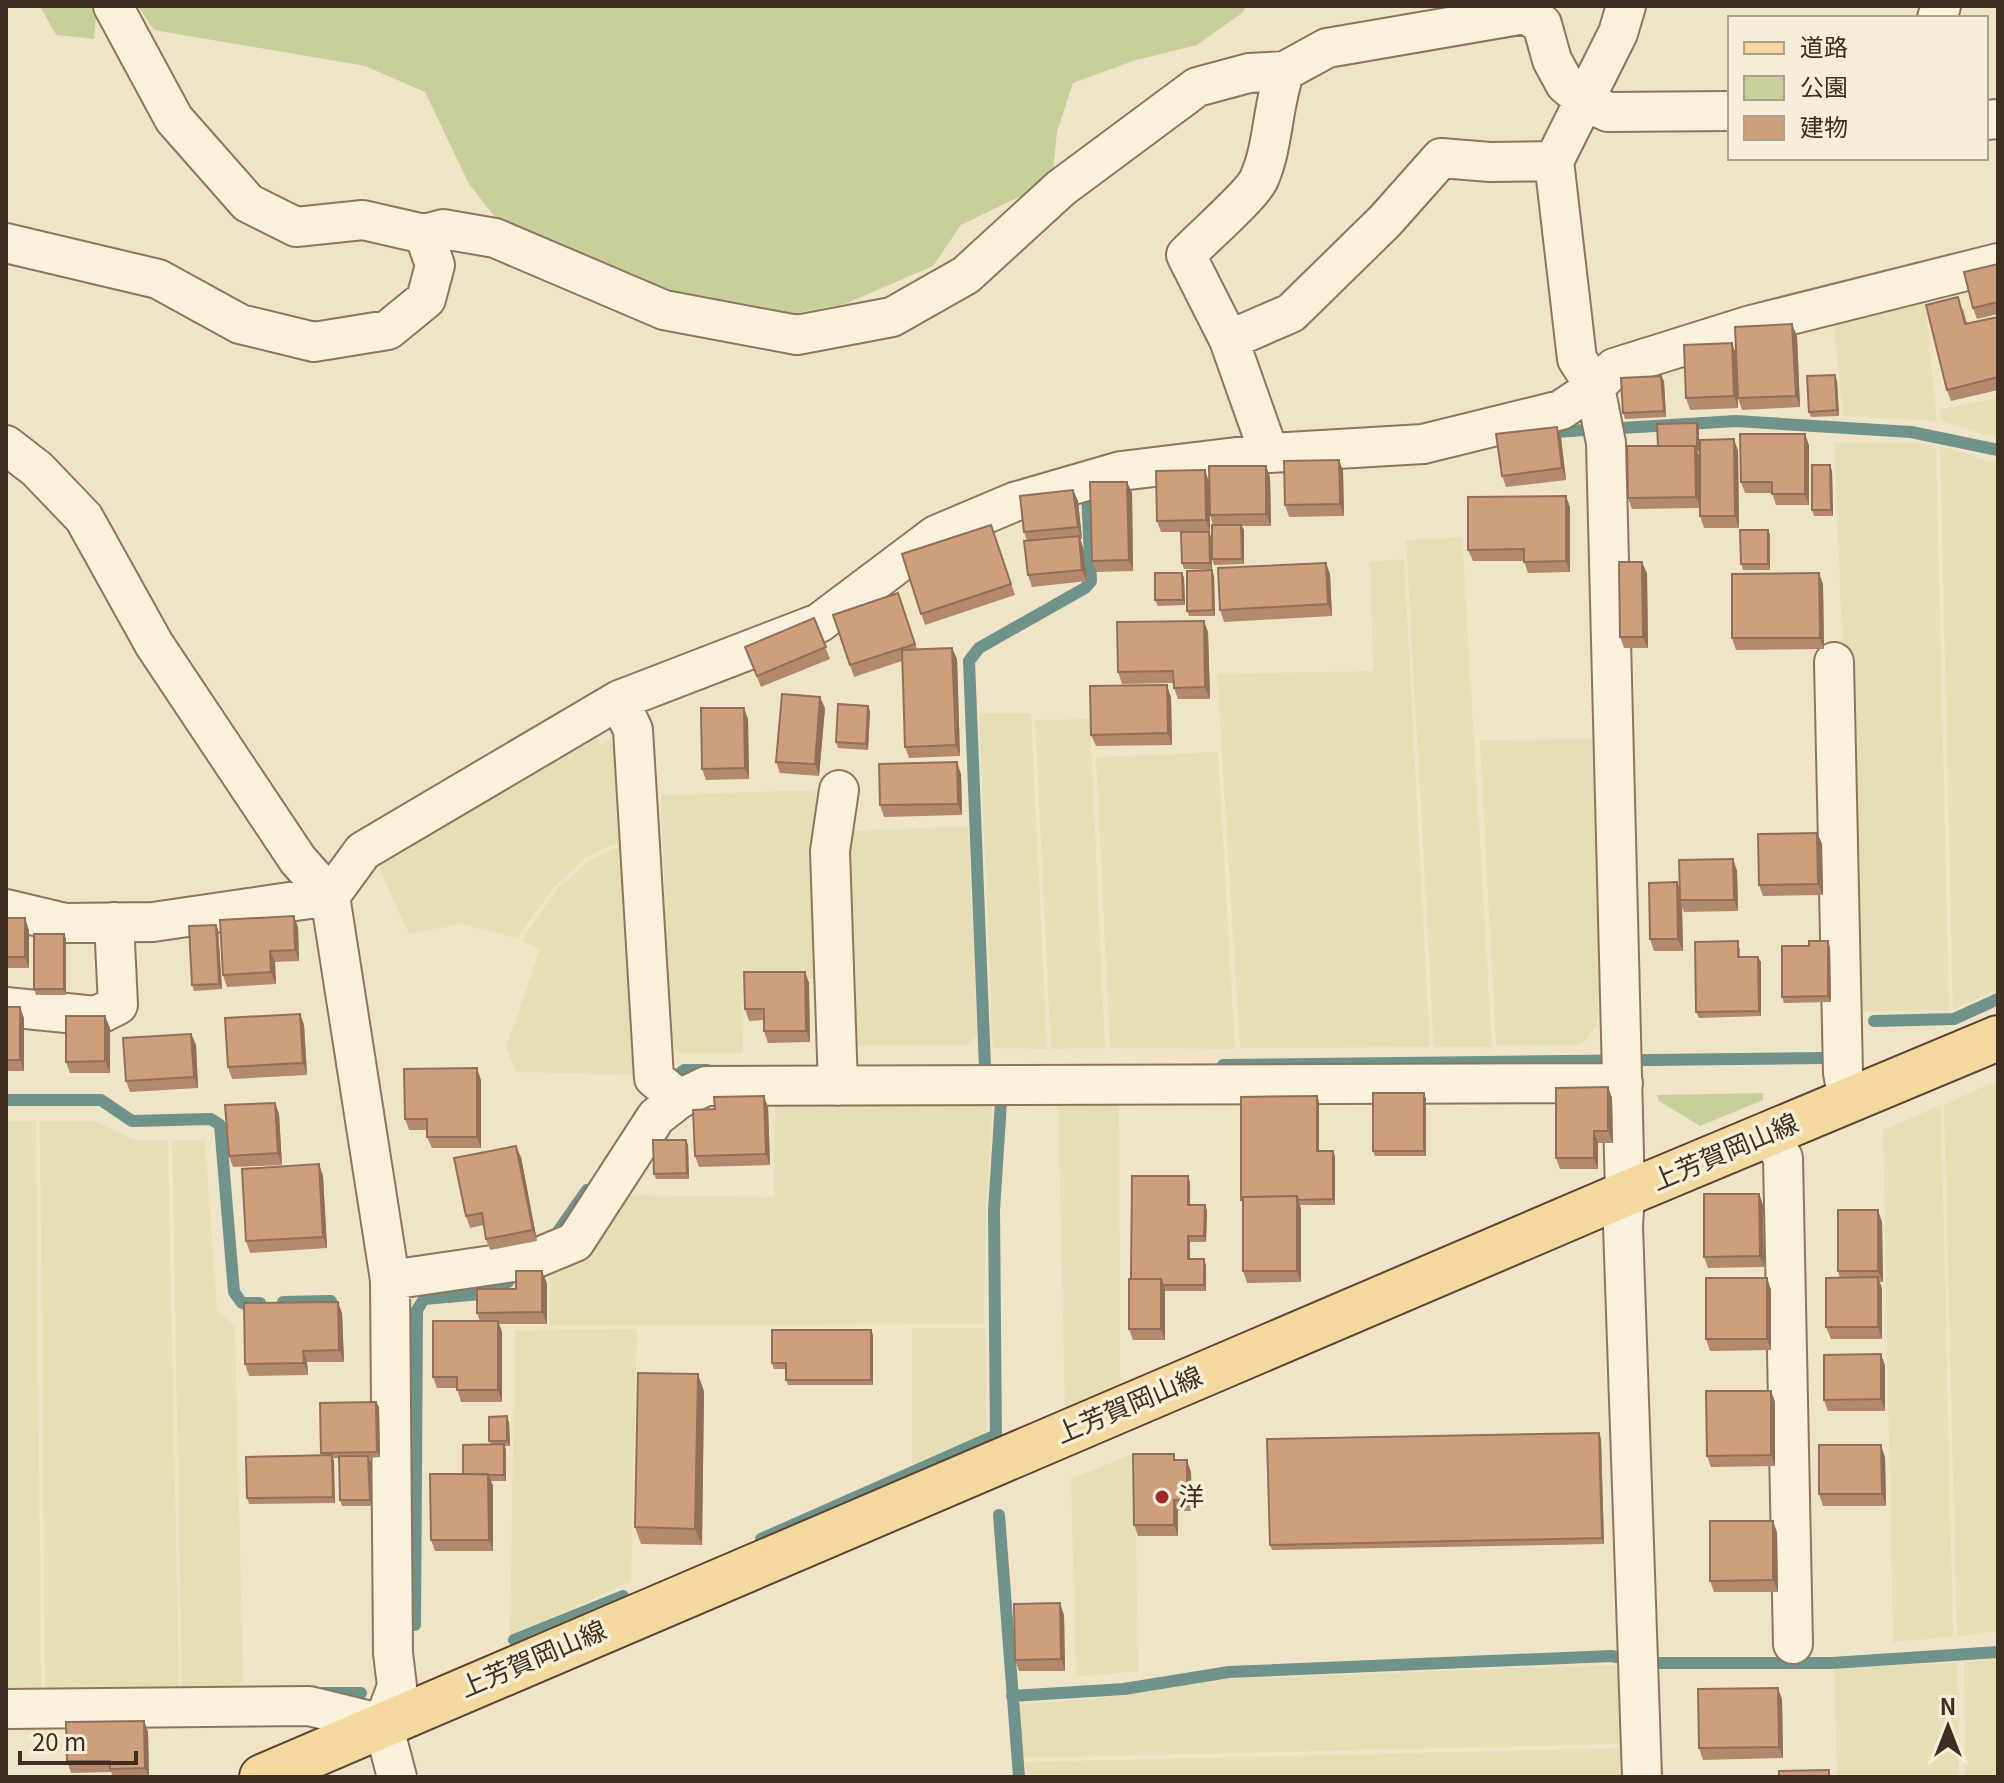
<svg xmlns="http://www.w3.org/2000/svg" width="2004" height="1783" viewBox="0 0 2004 1783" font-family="Georgia,'Noto Sans JP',serif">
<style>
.farmland{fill:#e6deb5}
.green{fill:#c9cf9b}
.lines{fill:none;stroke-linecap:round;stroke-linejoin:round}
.stream{stroke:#6f938a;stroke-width:12}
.minor-casing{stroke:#8d765c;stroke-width:42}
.major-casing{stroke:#5b4430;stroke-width:48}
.minor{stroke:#faf1dc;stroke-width:38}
.major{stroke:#f3d9a0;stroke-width:44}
.wall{fill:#b2896c}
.shaded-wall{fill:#916f58}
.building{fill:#cf9f7d;stroke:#916f58;stroke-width:2}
.poi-dot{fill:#9e2a2b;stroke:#f7eed8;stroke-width:3}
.labels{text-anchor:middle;stroke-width:7;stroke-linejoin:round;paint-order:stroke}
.street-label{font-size:26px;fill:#3d2e20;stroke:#f7eed8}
.poi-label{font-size:26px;fill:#3d2e20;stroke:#f7eed8;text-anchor:start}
</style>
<rect width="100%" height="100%" fill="#f0e4c8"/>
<path class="farmland" d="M1924,292l13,129 -94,-5 -10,-100z
M1998,398v40l-57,-17 -1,-12z
M1834,442h81l21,4 13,564 -91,1z
M1940,446l58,18v526l-45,19z
M1462,537l30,510h-58l-28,-507z
M1404,559l26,488 -190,1 -23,-374 156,-3 -3,-109z
M979,713h52l16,336 -54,-1z
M1090,719l15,329 -54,1 -16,-329z
M589,727l12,18 23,-14 5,107 -43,19 -32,30 -37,51 -56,-14 -52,10 -36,-79z
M1597,739l6,191 -6,96 -16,19h-85l-16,-305z
M1218,752l17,297 -125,-1 -14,-291z
M821,790l-5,189h-74l1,74 -63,1 -10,-11 -9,-248z
M968,826l9,209 -8,10 -122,1 1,-215z
M630,842l17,233 -131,-3 -10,-24 34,-99 -19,-8 36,-52 33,-29z
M1989,1084h9v547l-41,6 -13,-532z
M993,1100l-7,110 -2,114 -435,2 1,-57 72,-74 152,2 1,-95z
M1119,1101l1,284 -55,22 -7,-305z
M1941,1105l12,532 -60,5 -10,-512z
M6,1121h30l5,571 -35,-1z
M40,1121h55l40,19h33l11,552h-134z
M172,1140h33l12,170 18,17 8,354 -14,11h-47z
M912,1328h73l1,108 -74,28z
M637,1329l-6,252 -121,57 5,-308z
M1135,1453l3,218 -62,6 -5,-198z
M1998,1658v119h-33l-1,-115z
M1958,1663l1,114h-122l-3,-109z
M1610,1665l14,3 -2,76 -599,14 -5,-53 103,-9 106,-17z
M1623,1748l-1,29h-592l-6,-15z"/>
<path class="green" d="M40,6h57l-3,33 -38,-4z
M138,6h1109l-5,7 -45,32 -64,16 -60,22 -16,49 -4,39 -15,17 -77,37 -28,41 -88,38 -58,11 -126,-26 -163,-68 -29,-37 -44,-92 -60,-26 -211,-36z
M1763,1093v7l-63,26 -41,-25 -2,-6z"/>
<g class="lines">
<path class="stream" d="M1622,428l114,-7 175,11 87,18
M1543,433l41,-3
M1874,1021l80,-2 44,-20
M1223,1065l602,-7
M985,1068l-16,-407 10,-13 106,-60 6,-7 -4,-90 6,-1
M667,1083l17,-13h24
M6,1100h95l31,21 79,-2 9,6 14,167 8,11h18
M559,1230l28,-40
M283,1302l48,-1
M996,1443l-2,-233 7,-108
M999,1515l20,262
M761,1539l233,-103
M415,1625l2,-315 7,-11 57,-5 27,-12
M514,1640l109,-44
M320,1693h41
M1012,1696l112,-7 105,-17 382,-16 43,7h178l166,-11"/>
<g class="minor-casing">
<path id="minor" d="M1626,6l-8,27 -64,128 23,198 18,28 11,56 19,751 -2,32 19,551
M1937,18l4,-12
M1986,120l12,-1
M424,234l19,-5 52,9 169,72 133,25 95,-18 74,-42 95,-87 136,-101 52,-14 36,-2
M6,243l152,36 82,45 74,18 74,-12 38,-31 9,-34 -11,-31 -61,-14 -67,7 -48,-24 -74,-84 -61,-113
M1229,340l62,-27 94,-92 56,-63 49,4 64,-1
M6,445l31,24 47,49 70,126 144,216 32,36 60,384 3,373 4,33 -14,38 14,53
M1269,453l-40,-113 -43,-85c15,-16 66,-60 73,-76 15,-34 13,-73 26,-108l42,-23 198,-34 17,10 10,36 13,24 20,17 23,11 122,-1
M1834,662l9,411 5,27
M619,700l14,30 21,348 25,21
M6,909l59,14 88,-1 177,-26 33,-45 256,-151 200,-77 117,-88 78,-33 107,-31 148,-18 154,-9 138,-34 34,-23 19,-19 137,-43 247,-62
M6,1007l90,9 22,-11 -4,-83
M838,1086l-8,-235 9,-61
M1769,1133l14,25 10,486
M390,1280l144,-21 41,-17 81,-125 23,-18 27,-13 917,-3
M6,1709l303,-3 74,18"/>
</g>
<g class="major-casing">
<path id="major" d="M262,1777l1363,-583 373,-156"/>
</g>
<use href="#minor" class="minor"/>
<use href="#major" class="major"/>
</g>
<path class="wall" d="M1998,264v50l-21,5 -4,-11z
M1963,308l4,16 31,-7v73l-47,11 -4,-11z
M1797,336l3,71 -58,3 -4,-12z
M1736,354l2,54 -48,2 -4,-12z
M1661,376l3,5 2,36 -41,2 -2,-6z
M1837,381l2,35 -28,1 -2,-5z
M1697,423l2,6 -1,24 2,55 -68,1 -4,-11z
M1557,427l4,11 5,42 -60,7 -4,-11z
M1809,445v60h-33l-4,-12h-27l-4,-11z
M1738,451l1,77h-35l-4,-12z
M1339,460l4,11 1,45 -55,1 -4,-12z
M1266,466l4,11 1,49h-29l2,4v34l-30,1 -2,-6 1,-34 -3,-10v17h-49l-4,-11 52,-40z
M1832,471l1,45h-19l-2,-6z
M1127,482l5,11 1,78 -37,1 -4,-11z
M1073,490l5,11 4,38h-2l3,8 4,34 -55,6 -4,-12 -1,-34 -3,-9z
M1570,507v65l-42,1 -4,-12h-51l-5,-11z
M991,525l24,70 -90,30 -23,-71z
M1768,530l2,5v35h-27l-2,-6z
M1209,532l2,5 1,32h-28l-2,-6z
M1182,573l2,5 1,27 -27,1 -3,-6z
M1647,573l1,75h-24l-4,-11z
M1330,574l2,42 -108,6 -4,-12z
M1214,576l1,40h-26l-2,-5z
M1823,584l1,65 -88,1 -4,-12z
M898,593l19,56 35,-1 5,11 3,97 -51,2 -4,-11 -3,-86 -48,16 -21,-62z
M814,618l16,41 -69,28 -16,-40z
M1208,632l2,67h-32l-4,-11 -1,-5 -51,1 -4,-12z
M1171,697l1,48 -76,1 -5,-11z
M825,708l-6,68 -39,-3 -4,-11z
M870,711l-2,39 -30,-2 -2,-6z
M748,719l1,60 -43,1 -4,-11z
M961,774l1,41 -78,2 -4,-12z
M1817,833l5,11 1,51 -60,1 -4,-11z
M1733,859l4,12 1,40 -54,1 -2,-5 1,44h-29l-4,-12 27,-57 2,6z
M6,918l23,12v38h-23z
M216,925l2,5 4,59 -28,2 -2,-6z
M298,927l1,34 -24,1 1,22 -49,3 -4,-12z
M64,934l2,5v56h-30l-2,-6z
M1740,947v10h18l3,5v54l-62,2 -3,-6z
M1830,947l1,55 -47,1 -2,-6z
M805,972l4,11 1,59 -42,1 -4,-12v-11l-15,1 -4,-12z
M6,1007l18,11v53h-18z
M300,1014l4,11 3,50 -75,4 -4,-12z
M110,1028v45h-40l-4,-11z
M191,1034l5,11 2,43 -68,4 -4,-11z
M481,1080v68h-49l-5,-11v-7h-18l-4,-11z
M1608,1087l4,11 1,45h-15v26h-38l-4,-11z
M1424,1093l2,6v57h-51l-2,-5z
M1317,1096l2,6v49l16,5v49h-35l1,77 -54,1 -4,-12v-68l-2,-3z
M275,1103l4,11 3,51 -49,2 -4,-11z
M768,1107l2,58 -71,2 -4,-11 20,-47z
M688,1145l1,34h-33l-2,-5z
M521,1157l16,84 -47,9 -4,-11 -2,-14 -14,3 -4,-12z
M323,1176l4,72 -77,5 -4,-12z
M1190,1182v23h15l2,6 -1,31h-16v17l16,6v26h-41v49h-32l-4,-11 2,-50z
M1759,1194l4,11 1,62 -56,1 -4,-11z
M1882,1222l1,60h-3l2,7v50h-51l-5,-12 14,-49 -2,-7z
M1767,1278l4,12v60l-61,1 -4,-12z
M547,1283v41h-48l3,8v70h-41l-4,-14h-20l-4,-11 47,-56 -3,-8 39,-24z
M342,1313l2,49h-37l1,13 -59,1 -4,-12z
M871,1330l2,5v50h-85l-2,-5v-11h-12l-2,-6z
M1881,1354l4,12v45h-57l-4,-11z
M704,1391l-2,154 -61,-1 -6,-17z
M1771,1391l4,11v64l-64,1 -4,-11z
M376,1402l3,5 1,50 -11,1 2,4 1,44h-30l-2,-6 -1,-42h-6l2,45 -86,1 -2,-6 75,-43 -1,-2z
M509,1422l1,24h-5l1,4v31h-15l2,5v65h-58l-4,-11 32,-66 28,-30 -2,-3z
M1601,1439l3,105 -332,6 -2,-5z
M1885,1457l1,49h-63l-4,-12z
M1176,1460l15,12 1,39h-14v25h-40l-4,-11z
M1777,1532l1,60h-64l-4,-11z
M1064,1615l1,56h-46l-4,-11z
M1782,1699l1,59 -80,2 -4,-12z
M144,1721l4,11 1,45h-36l-2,-5 -40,1 -4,-12z"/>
<path class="shaded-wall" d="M1792,324l5,12 3,71 -4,-11z
M1732,343l4,11 2,54 -4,-12z
M1835,375l2,6 2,35 -2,-6z
M1661,376l3,5 2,36 -2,-6z
M1697,423l2,6v24l-2,-5z
M1557,427l4,11 5,42 -4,-12z
M1805,434l4,11v60l-4,-11z
M1734,439l4,12 1,77 -4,-12z
M1695,446l5,11v51l-4,-11z
M1339,460l4,11 1,45 -4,-12z
M1830,465l2,6 1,45 -2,-6z
M1266,466l4,11 1,49 -5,-12z
M1205,470l4,12 1,50 -4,-12z
M1127,482l5,11 1,78 -4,-11z
M1073,490l5,11 4,38 -4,-12z
M1566,496l4,11v65l-4,-11z
M1241,525l3,5v34l-2,-5z
M1768,530l2,5v35l-2,-6z
M1209,532l2,5 1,32 -2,-6z
M1079,536l4,11 4,34 -5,-11z
M1642,562l5,11 1,75 -5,-11z
M1326,563l4,11 2,42 -4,-12z
M1212,570l2,6 1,40 -2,-6z
M1182,573l2,5 1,27 -2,-5z
M1819,573l4,11 1,65 -4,-11z
M1204,621l4,11 2,67 -5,-12z
M952,648l5,11 3,97 -4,-11z
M1167,685l4,12 1,48 -4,-12z
M820,697l5,11 -6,68 -4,-12z
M868,706l2,5 -2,39 -2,-6z
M744,708l4,11 1,60 -4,-11z
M957,762l4,12 1,41 -4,-11z
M1817,833l5,11 1,51 -5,-11z
M1733,859l4,12 1,40 -4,-11z
M1677,882l5,12 -2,6 2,7 1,44 -5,-12z
M294,916l4,11 1,34 -4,-11z
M25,918l4,12v38l-4,-11z
M216,925l2,5 4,59 -3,-5z
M64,934l2,5v56l-2,-6z
M1828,941l2,6 1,55 -3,-6z
M270,951l5,11 1,22 -5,-12z
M1758,957l3,5v54l-2,-5z
M805,972l4,11 1,59 -4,-11z
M20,1007l4,11v53l-4,-11z
M300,1014l4,11 3,50 -4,-12z
M105,1016l5,12v45l-5,-12z
M191,1034l5,11 2,43 -4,-11z
M477,1068l4,12v68l-4,-11z
M1608,1087l4,11 1,45 -5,-12z
M1424,1093l2,6v57l-2,-5z
M764,1096l4,11 2,58 -4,-11z
M1317,1096l2,6v54l-2,-5z
M275,1103l4,11 3,51 -4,-12z
M1594,1131l4,12v26l-4,-11z
M686,1140l2,5 1,34 -2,-6z
M516,1146l5,11 16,84 -4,-11z
M1333,1151l2,5v49l-2,-6z
M319,1164l4,12 4,72 -4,-11z
M1188,1176l2,6v29l-2,-6z
M1759,1194l4,11 1,62 -4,-11z
M1297,1196l4,12v74l-4,-11z
M1205,1205l2,6 -1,31 -2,-6z
M1878,1210l4,12 1,60 -5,-11z
M1188,1236l2,6v23l-2,-6z
M1204,1259l2,6v26l-2,-6z
M542,1271l5,12v41l-5,-12z
M1878,1277l4,12v50l-4,-12z
M1767,1278l4,12v60l-4,-11z
M1161,1279l4,11v50l-4,-11z
M338,1302l4,11 2,49 -5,-12z
M498,1321l4,11v70l-4,-12z
M871,1330l2,5v50l-2,-5z
M303,1351l4,11 1,13 -4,-12z
M1881,1354l4,12v45l-4,-12z
M698,1374l6,17 -2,154 -7,-16z
M1771,1391l4,11v64l-4,-11z
M376,1402l3,5 1,50 -3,-5z
M507,1416l2,6 1,24 -3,-5z
M1599,1433l2,6 3,105 -2,-6z
M504,1444l2,6v31l-2,-6z
M1881,1445l4,12 1,49 -4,-12z
M332,1455l2,6 1,42 -2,-6z
M368,1456l3,6 1,44 -2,-6z
M1187,1460l4,12 1,39 -5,-11z
M488,1474l5,12v65l-4,-11z
M1174,1500l4,11v25l-4,-11z
M1773,1521l4,11 1,60 -5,-12z
M1060,1603l4,12 1,56 -4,-12z
M1778,1688l4,11 1,59 -4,-11z
M144,1721l4,11 1,45 -4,-9z"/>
<path class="building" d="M1998,264v38l-25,6 -9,-36z
M1958,297l7,27 33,-7v60l-51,13 -21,-85z
M1792,324l4,72 -58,2 -3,-71z
M1732,343l2,53 -48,2 -2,-53z
M1835,375l2,35 -28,2 -2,-36z
M1661,376l3,35 -41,2 -2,-35z
M1697,423v25h-2v-2h-37l-1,-22z
M1557,427l5,41 -60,8 -6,-42z
M1740,434h65v60h-33v-12h-31z
M1734,439l1,77h-35v-76z
M1627,446h68l1,51 -68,1z
M1339,460l1,44 -55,1 -1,-44z
M1812,465h18l1,45h-19z
M1209,466h57v48l-56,1z
M1205,470l1,50 -49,1 -1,-50z
M1090,482h37l2,78 -37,1z
M1073,490l5,37 -54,5 -4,-36z
M1566,496v65l-42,1v-13l-56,1v-53z
M991,525l20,59 -90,30 -19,-60z
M1212,525h29l1,34h-30z
M1740,530h28v34h-27z
M1181,532h28l1,31h-28z
M1079,536l3,34 -54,5 -4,-34z
M1619,562h23l1,75h-23z
M1326,563l2,41 -108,6 -2,-42z
M1212,570l1,40 -26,1v-40z
M1155,573h27l1,27h-28z
M1819,573l1,65h-88v-64z
M898,593l17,51 -65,21 -17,-50z
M814,618l12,29 -69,29 -12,-29z
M1204,621l1,66 -31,1 -1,-17 -55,1 -1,-50z
M952,648l4,97 -51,2 -3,-97z
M1167,685l1,48 -77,2 -1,-49z
M782,694l38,3 -5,67 -39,-2z
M838,704l30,2 -2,38 -30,-2z
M701,708h43l1,60 -43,1z
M957,762l1,42 -78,1 -1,-41z
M1817,833l1,51 -59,1 -1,-51z
M1733,859l1,41h-54l-1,-40z
M1677,882l1,57h-28l-1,-56z
M294,916l1,34 -25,1 1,21 -48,3 -3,-55z
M6,918h19v39h-19z
M216,925l3,59 -27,1 -3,-59z
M34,934h30v55h-30z
M1738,941v16h20l1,54 -63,1 -1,-70z
M1809,941h19v55l-46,1v-51h27z
M744,972h61l1,59h-42v-22h-19z
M6,1007h14v53h-14z
M300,1014l3,49 -75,4 -3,-49z
M66,1016h39v45l-39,1z
M191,1034l3,43 -68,4 -3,-43z
M477,1068v69h-50v-18h-22l-1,-50z
M1608,1087v44h-14v27h-38v-70z
M1373,1093h51v58h-51z
M764,1096l2,58 -71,2 -2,-46 22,-1 -1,-12z
M1317,1096v55h16v48l-35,1 -1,-4 -54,1v3h-2v-103z
M275,1103l3,50 -49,3 -4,-51z
M653,1140h33l1,33 -33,1z
M516,1146l17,84 -47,9 -4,-26 -16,3 -12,-58z
M319,1164l4,73 -77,4 -4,-72z
M1132,1176h56v29h17l-1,31h-16v23h16v26h-41l-2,-6h-30z
M1704,1194h55l1,62 -56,1z
M1297,1196v75h-54v-74z
M1838,1210h40v61h-40z
M516,1271h26v41l-65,1v-24h39z
M1878,1277v50h-52v-49z
M1706,1278h61v61h-61z
M1129,1279h32v50h-32z
M338,1302l1,48 -36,1 1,12 -59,1 -1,-61z
M433,1321h65v69h-41v-13h-24z
M772,1330h99v50h-85v-17h-14z
M1881,1354v45l-57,1v-45z
M638,1373l60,1 -3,155 -60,-2z
M1706,1391h65v64l-64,1z
M376,1402l1,50 -56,1 -1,-50z
M507,1416v25h-18v-24z
M1599,1433l3,105 -332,7 -3,-106z
M504,1444v31l-41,-1v-29z
M1819,1445h62l1,49h-63z
M1133,1454h41v6h13v40h-13v25h-40z
M332,1455l1,42 -86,1 -1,-41z
M339,1456h29l2,44h-30z
M430,1474h58l1,66h-58z
M1710,1521h63v59l-63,1z
M1060,1603l1,56 -46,1 -1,-56z
M1778,1688l1,59 -80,1 -1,-59z
M144,1721l1,47 -35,1v-8h-43l-1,-39z
M1829,1770v7h-50v-6z"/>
<circle class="poi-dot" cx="1162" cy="1497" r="8"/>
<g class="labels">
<g class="street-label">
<text transform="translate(1725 1152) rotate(-23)" y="9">上芳賀岡山線</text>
<text transform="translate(1129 1405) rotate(-23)" y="9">上芳賀岡山線</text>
<text transform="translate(533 1659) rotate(-23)" y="9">上芳賀岡山線</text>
</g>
<g class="poi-label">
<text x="1178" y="1506">洋</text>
</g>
</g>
<rect width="2004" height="1783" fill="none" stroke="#3d2e20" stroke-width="16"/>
<rect x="1728" y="16" width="260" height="144" fill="#f7eed8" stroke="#ada18e" stroke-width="2"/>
<rect x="1744" y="42" width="40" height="12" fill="#f3d9a0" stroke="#ada18e" stroke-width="2"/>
<text x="1800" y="56" font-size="24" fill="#3d2e20">道路</text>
<rect x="1744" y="76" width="40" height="24" fill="#c9cf9b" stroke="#ada18e" stroke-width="2"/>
<text x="1800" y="96" font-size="24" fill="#3d2e20">公園</text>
<rect x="1744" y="116" width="40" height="24" fill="#cf9f7d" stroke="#ada18e" stroke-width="2"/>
<text x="1800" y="136" font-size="24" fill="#3d2e20">建物</text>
<g transform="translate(1948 1727)" stroke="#f7eed8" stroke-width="6" paint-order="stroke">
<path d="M0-6L14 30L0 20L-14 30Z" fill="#3d2e20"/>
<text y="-12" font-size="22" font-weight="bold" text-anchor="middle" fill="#3d2e20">N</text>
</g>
<path d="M20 1751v12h116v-12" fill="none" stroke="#3d2e20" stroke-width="4"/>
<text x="32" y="1751" font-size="24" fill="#3d2e20" stroke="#f7eed8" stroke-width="6" paint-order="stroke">20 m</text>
</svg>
